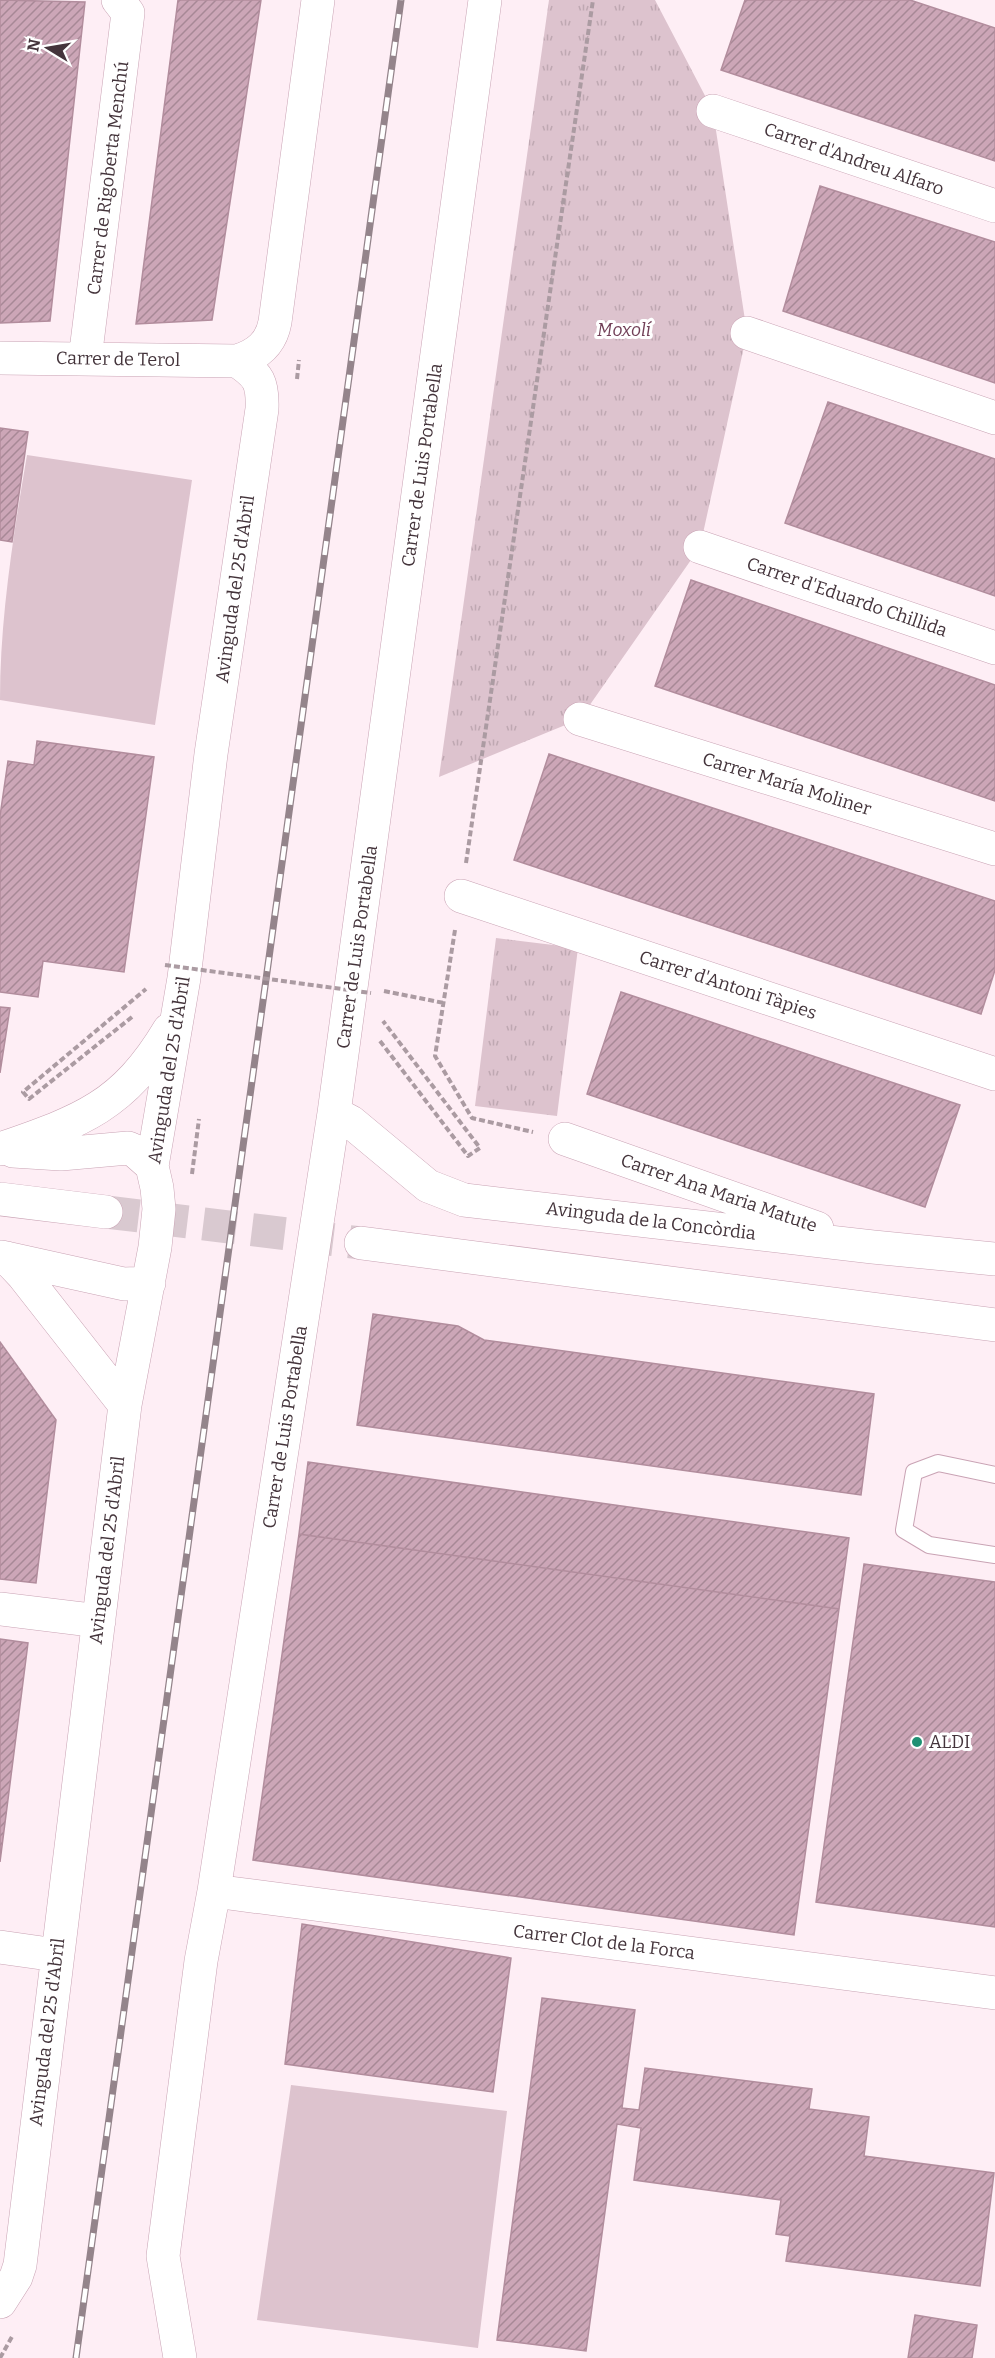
<svg xmlns="http://www.w3.org/2000/svg" width="995" height="2358" viewBox="0 0 995 2358" font-family="Bitter,serif">
<style>
.grass{fill:url(#grass-tufts)}
.pitch{fill:#ddc3ce}
.building{fill:url(#building-hatch);stroke:#b28d9d;stroke-width:1.5}
.lines{fill:none;stroke-linecap:round;stroke-linejoin:round}
.street-tunnel{stroke:#d9c9d0;stroke-width:33;stroke-dasharray:33 16;stroke-linecap:butt}
.lane-casing{stroke:#c9a3b4;stroke-width:18}
.street-casing{stroke:#c9a3b4;stroke-width:34}
.path{stroke:#ab9ba2;stroke-width:4;stroke-dasharray:6 3;stroke-linecap:butt}
.lane{stroke:#fff;stroke-width:16}
.street{stroke:#fff;stroke-width:33}
.rail-casing{stroke:#94848b;stroke-width:7}
.rail{stroke:#fff;stroke-width:4.5;stroke-dasharray:14;stroke-linecap:butt}
.path-bridge{stroke:#ab9ba2;stroke-width:4;stroke-dasharray:6 3;stroke-linecap:butt}
.poi-dot{fill:#1f9174;stroke:#fff;stroke-width:2}
.labels{text-anchor:middle;stroke-width:6;stroke-linejoin:round;paint-order:stroke}
.street-label{font-size:18px;fill:#44343b;stroke:#fff}
.park-label{font-size:18px;font-style:italic;fill:#724058;stroke:#fff}
.poi-label{font-size:18px;fill:#44343b;stroke:#fff;text-anchor:start}
</style>
<defs>
<pattern id="grass-tufts" width="24" height="20" patternUnits="userSpaceOnUse" patternTransform="scale(1.5)"><rect width="24" height="20" fill="#ddc3ce"/><path d="M3 7l-1-3M5 7V3M7 7l1-3M15 17l-1-3M17 17v-4M19 17l1-3" fill="none" stroke="#bfa8b2"/></pattern>
<pattern id="building-hatch" width="6" height="6" patternUnits="userSpaceOnUse" patternTransform="scale(1.5)"><rect width="6" height="6" fill="#cca6b7"/><path d="M-1 1l2-2M0 6l6-6M5 7l2-2" fill="none" stroke="#a78896"/></pattern>
</defs>
<rect width="100%" height="100%" fill="#feeef5"/>
<path class="grass" d="M549,0h106l58,111 34,222 -47,214 -120,172 -141,58z
M496,938l82,10 -21,168 -82,-10z"/>
<path class="pitch" d="M27,455l165,25 -37,245 -155,-25c0,-82 13,-163 27,-245z
M291,2085l216,26 -29,237 -221,-28z"/>
<path class="building" d="M0,0l85,2 -35,319 -50,2z
M178,0h83l-49,320 -76,4z
M745,0h165l85,28v133l-274,-91z
M820,186l175,56v141l-212,-72z
M828,402l167,57v137l-210,-73z
M0,428l28,4 -16,110 -12,-2z
M691,580l304,105v116l-340,-115z
M37,741l117,16 -30,215 -81,-11 -5,36 -38,-5v-176l8,-55 26,4z
M549,754l446,147v69l-14,44 -467,-154z
M621,992l339,113 -35,102 -338,-113z
M0,1007l10,1 -10,65z
M373,1314l85,12 26,14 390,54 -13,101 -504,-70z
M0,1342l56,78 -20,163 -36,-4z
M308,1462l541,76 -10,71 -540,-75z
M299,1534l540,75 -45,326 -541,-75z
M864,1564l131,18v345l-179,-25z
M0,1639l28,4 -28,219z
M302,1924l209,34 -18,134 -208,-28z
M542,1998l93,12 -13,98 17,2 6,-42 167,21 -3,20 60,8 -5,39 130,17 -14,113 -194,-25 4,-25 -14,-2 5,-34 -147,-20 7,-52 -24,-4 -31,227 -89,-11z
M915,2315l62,10 -5,33h-64z"/>
<g class="lines">
<path class="street-tunnel" d="M106,1212l255,31"/>
<g class="lane-casing">
<path id="lane" d="M995,1475l-57,-12 -24,9 -10,58 25,15 66,10"/>
</g>
<g class="street-casing">
<path id="street" d="M713,111l282,95
M747,333l248,85
M0,358l237,3c20,-6 34,-17 38,-39l43,-322
M85,359l43,-346 -10,-13
M700,547l295,101
M580,719l415,130
M461,896l534,178
M334,1113l17,9 77,64 36,14 409,47 122,12
M565,1139l252,89
M0,1149c81,-28 123,-42 169,-119
M13,1151l48,3 67,-6 7,3 17,15
M0,1199l106,13
M361,1243l634,82
M2,1257l122,27 25,-1
M7,1258l16,17 102,130
M0,1609l99,12
M214,1891l781,102
M0,1947l56,8
M0,2302l16,-25 4,-12 105,-860 30,-158 4,-38 -2,-21 -5,-22 32,-188 27,-224 51,-345c1,-26 -3,-34 -25,-48
M180,2358l-17,-102 38,-295 13,-70 120,-778 151,-1113"/>
</g>
<path class="path" d="M297,379l2,-19
M466,863l127,-863
M455,930l-20,126 37,62 61,14
M384,991l60,12
M132,1017l-103,82 -6,-7 123,-103
M380,1041l88,115 12,-8 -97,-127
M192,1174l7,-55
M0,2358l13,-23"/>
<use href="#lane" class="lane"/>
<use href="#street" class="street"/>
<g class="rail-casing">
<path id="rail" d="M76,2358l325,-2358"/>
</g>
<use href="#rail" class="rail"/>
<path class="path-bridge" d="M165,965l206,28"/>
</g>
<circle class="poi-dot" cx="917" cy="1742" r="6"/>
<g class="labels">
<g class="street-label">
<text transform="translate(854 159) rotate(19)" y="6">Carrer d'Andreu Alfaro</text>
<text transform="translate(108 178) rotate(-83)" y="6">Carrer de Rigoberta Menchú</text>
<text transform="translate(118 359) rotate(1)" y="6">Carrer de Terol</text>
<text transform="translate(422 465) rotate(-82)" y="6">Carrer de Luis Portabella</text>
<text transform="translate(235 589) rotate(-82)" y="6">Avinguda del 25 d'Abril</text>
<text transform="translate(847 597) rotate(19)" y="6">Carrer d'Eduardo Chillida</text>
<text transform="translate(787 784) rotate(17)" y="6">Carrer María Moliner</text>
<text transform="translate(357 947) rotate(-82)" y="6">Carrer de Luis Portabella</text>
<text transform="translate(728 985) rotate(18)" y="6">Carrer d'Antoni Tàpies</text>
<text transform="translate(169 1070) rotate(-81)" y="6">Avinguda del 25 d'Abril</text>
<text transform="translate(719 1193) rotate(19)" y="6">Carrer Ana Maria Matute</text>
<text transform="translate(651 1221) rotate(7)" y="6">Avinguda de la Concòrdia</text>
<text transform="translate(285 1427) rotate(-81)" y="6">Carrer de Luis Portabella</text>
<text transform="translate(107 1550) rotate(-83)" y="6">Avinguda del 25 d'Abril</text>
<text transform="translate(604 1942) rotate(7)" y="6">Carrer Clot de la Forca</text>
<text transform="translate(47 2032) rotate(-83)" y="6">Avinguda del 25 d'Abril</text>
</g>
<g class="park-label">
<text x="624" y="336">Moxolí</text>
</g>
<g class="poi-label">
<text x="929" y="1748">ALDI</text>
</g>
</g>
<g transform="translate(48 48) rotate(281)" stroke="#ffffff" stroke-width="4.5" paint-order="stroke">
<path d="M0-4.5L10 22L0 15L-10 22Z" fill="#44343b"/>
<text y="-9" font-size="16" font-weight="bold" text-anchor="middle" fill="#44343b">N</text>
</g>
</svg>
